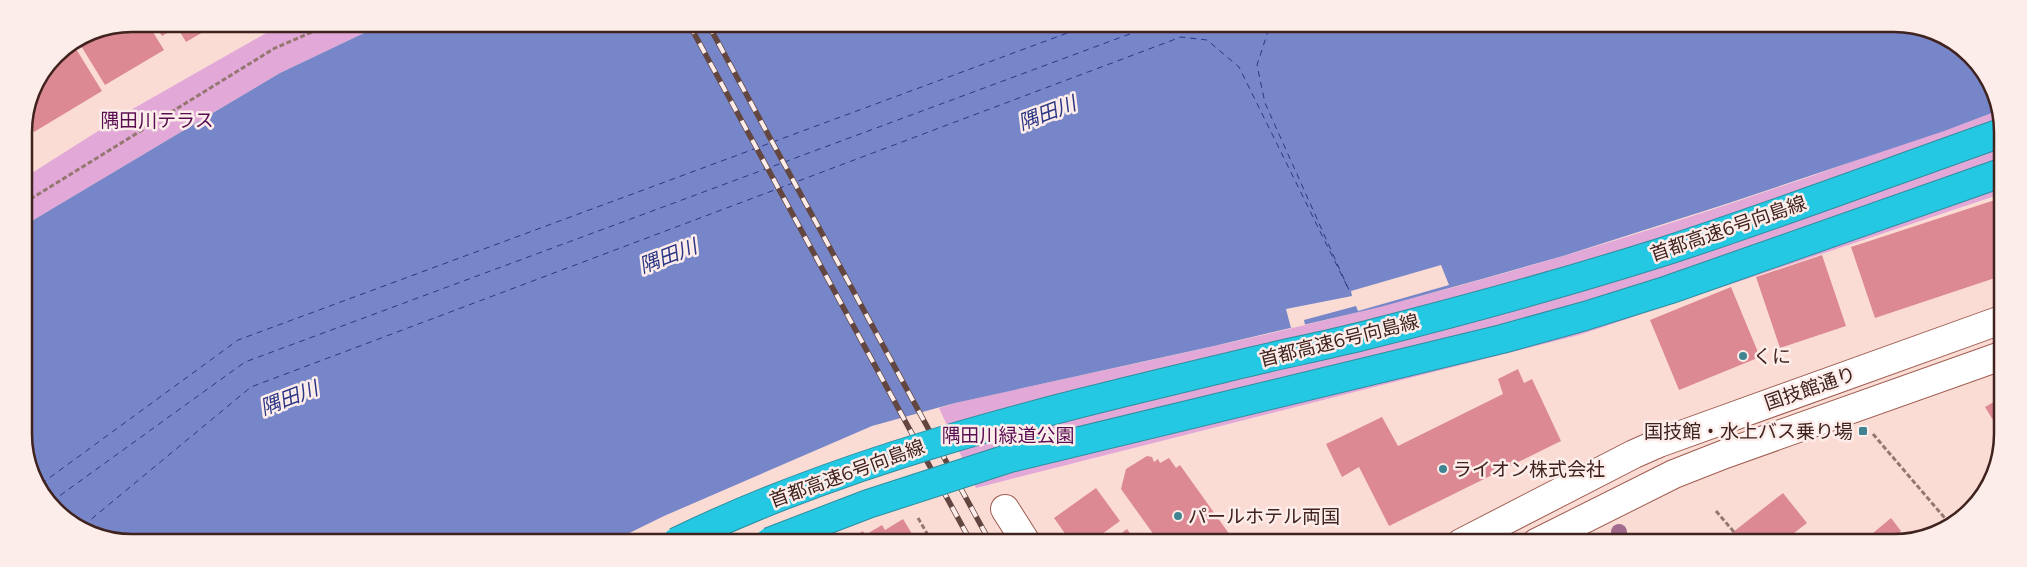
<svg xmlns="http://www.w3.org/2000/svg" width="2027" height="567" viewBox="0 0 2027 567" font-family="Mulish,'Noto Sans JP',sans-serif">
<style>
.green{fill:#e2a8d8}
.water{fill:#7686c8}
.pier{fill:#fbdcd5}
.lines{fill:none;stroke-linecap:round;stroke-linejoin:round}
.ferry{stroke:#2c3786;stroke-width:1;stroke-dasharray:6 5;stroke-linecap:butt}
.building{fill:#dc8993}
.minor-casing{stroke:#9f5d4f;stroke-width:30}
.path{stroke:#957771;stroke-width:3;stroke-dasharray:5 2.5;stroke-linecap:butt}
.minor{stroke:#fff;stroke-width:28}
.rail-casing{stroke:#634640;stroke-width:5.5}
.rail{stroke:#fdedea;stroke-width:4;stroke-dasharray:11;stroke-linecap:butt}
.highway-bridge-casing{stroke:#2e8e9e;stroke-width:30;stroke-linecap:butt}
.highway-bridge{stroke:#24c8e3;stroke-width:28}
.tree{fill:#a26b8d}
.poi-dot{fill:#408492;stroke:#fdedea;stroke-width:2}
.labels{text-anchor:middle;stroke-width:5;stroke-linejoin:round;paint-order:stroke}
.park-label{font-size:19px;fill:#590e52;stroke:#fdedea}
.street-label{font-size:19px;fill:#40231e;stroke:#fdedea}
.poi-label{font-size:19px;fill:#40231e;stroke:#fdedea;text-anchor:start}
.water-label{font-size:20px;font-style:italic;fill:#2c3786;stroke:#fdedea}
.rim{fill:none;stroke:#40231e;stroke-width:2.5}
</style>
<rect width="100%" height="100%" fill="#fbdcd5"/>
<path class="green" d="M282,24h101l-103,49 -255,152 -1,-47 112,-71z
M2000,110l1,84 -422,141 -603,153 -37,-80 16,-5c142,-32 285,-60 426,-97 159,-40 316,-89 470,-144 49,-18 100,-33 149,-52z"/>
<path class="water" d="M383,24l1533,2 55,30 29,54 -56,21 -218,73 -163,52 -81,23 -102,28 -166,39 -259,57 -83,23 -208,90 -53,26 -500,-1 -55,-30 -30,-55 -1,-231 255,-152z"/>
<path class="pier" d="M1441,265l8,20 -91,26 -2,-5 -52,14 1,5 -14,3 -5,-19 66,-13 -1,-5z"/>
<g class="lines">
<path class="ferry" d="M41,484l197,-144 851,-315
M51,502l194,-140 909,-337
M83,526l168,-139 930,-350 26,3 32,27 110,223 -84,-187 -8,-38 13,-40"/>
</g>
<path class="building" d="M133,24h15l16,26 -59,35 -27,-44 13,-9z
M154,24h53l3,4 -24,14 -9,-15 -15,9z
M73,44l29,47 -68,41 -8,-14 6,-27 24,-35z
M2001,198v78l-126,42 -24,-71z
M1822,255l24,71 -66,22 -24,-71z
M1731,287l29,70 -81,33 -29,-70z
M1518,369l6,14 8,-4 29,62 -172,85 -30,-59 -17,10 -16,-33 56,-27 16,29 105,-52 -5,-15z
M2001,398v35l-16,-26z
M1147,456l5,1 2,5 4,-3 2,4 9,-5 7,10 4,-3 55,77h-76l-38,-53 5,-20z
M1096,488l24,33 -29,21h-20l-17,-24z
M1783,493l24,30 -26,20h-62z
M1891,518l10,13 -15,12h-25z
M903,519l14,23h-68l-2,-2 16,-9 2,4 17,-10 3,5z
M1127,529l9,13h-27z
M1606,537l3,6h-15z"/>
<g class="lines">
<g class="minor-casing">
<path id="minor" d="M1005,509l21,33
M1461,543l173,-89 25,-11 342,-123
M1536,543l138,-69 51,-20 276,-98"/>
</g>
<path class="path" d="M24,203l251,-155 55,-24
M1873,434l76,89
M1716,511l18,21
M918,518l14,24"/>
<use href="#minor" class="minor"/>
<g class="rail-casing">
<path id="rail" d="M689,24l282,518
M708,24l282,518"/>
</g>
<use href="#rail" class="rail"/>
<g class="highway-bridge-casing">
<path id="highway-bridge" d="M676,542c179,-87 373,-132 565,-178 41,-10 82,-18 122,-28 99,-25 198,-52 296,-83 115,-37 228,-80 342,-120
M769,542l99,-38 142,-46 492,-119 83,-23 83,-26 333,-117"/>
</g>
<use href="#highway-bridge" class="highway-bridge"/>
</g>
<circle class="tree" cx="1619" cy="532" r="8"/>
<g class="poi-dot">
<circle cx="1743" cy="356" r="5"/>
<rect x="1858" y="426" width="10" height="10" rx="2.5"/>
<circle cx="1443" cy="469" r="5"/>
<circle cx="1178" cy="516" r="5"/>
</g>
<g class="labels">
<g class="park-label">
<text x="157" y="127">隅田川テラス</text>
<text x="1008" y="442">隅田川緑道公園</text>
</g>
<g class="street-label">
<text transform="translate(1728 228) rotate(-19)" y="7">首都高速6号向島線</text>
<text transform="translate(1339 340) rotate(-14)" y="7">首都高速6号向島線</text>
<text transform="translate(1810 388) rotate(-19)" y="7">国技館通り</text>
<text transform="translate(847 473) rotate(-20)" y="7">首都高速6号向島線</text>
</g>
<g class="poi-label">
<text x="1753" y="363">くに</text>
<text x="1853" y="438" text-anchor="end">国技館・水上バス乗り場</text>
<text x="1453" y="476">ライオン株式会社</text>
<text x="1188" y="523">パールホテル両国</text>
</g>
<g class="water-label">
<text transform="translate(1047 113) rotate(-21)" y="7">隅田川</text>
<text transform="translate(668 256) rotate(-21)" y="7">隅田川</text>
<text transform="translate(289 398) rotate(-21)" y="7">隅田川</text>
</g>
</g>
<path d="M0 0H2027V567H0ZM132 32H1894A100 100 0 0 1 1994 132V434A100 100 0 0 1 1894 534H132A100 100 0 0 1 32 434V132A100 100 0 0 1 132 32Z" fill="#fdedea" fill-rule="evenodd"/>
<path class="rim" d="M132 32H1894A100 100 0 0 1 1994 132V434A100 100 0 0 1 1894 534H132A100 100 0 0 1 32 434V132A100 100 0 0 1 132 32Z"/>
</svg>
